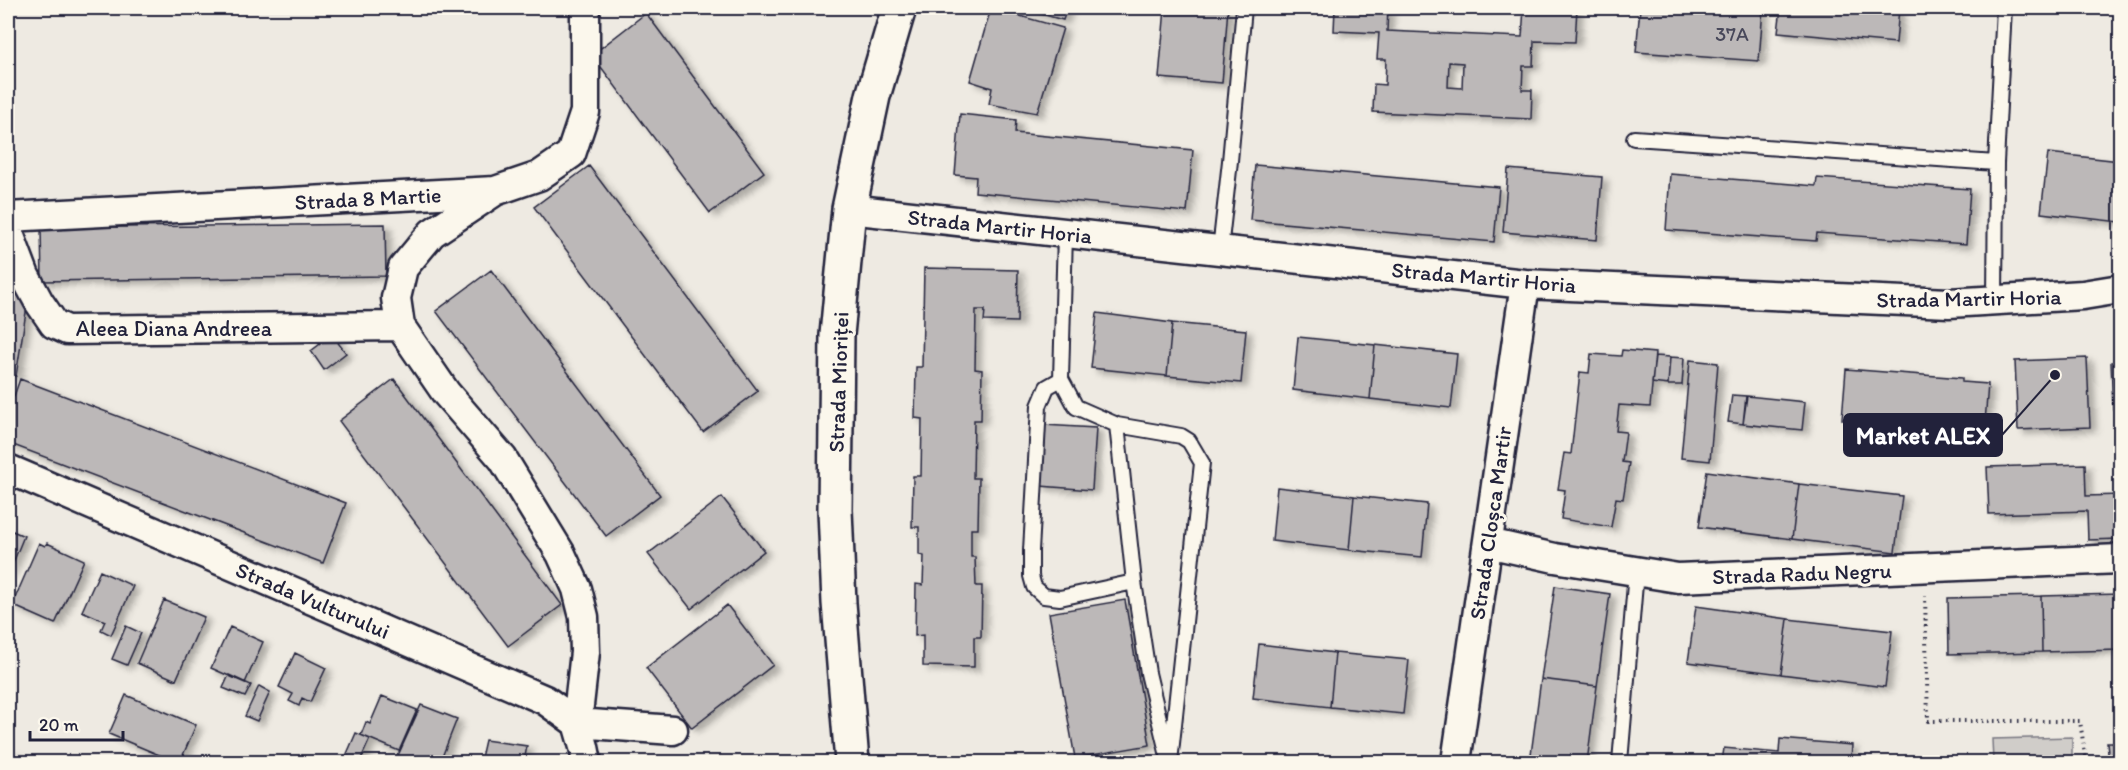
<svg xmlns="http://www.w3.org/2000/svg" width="2128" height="770" viewBox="0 0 2128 770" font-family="Itim,sans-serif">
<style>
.green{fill:#d0cdc9;stroke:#797882;stroke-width:1.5}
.building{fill:#bcb8b8;stroke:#22223b;stroke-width:1.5;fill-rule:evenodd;filter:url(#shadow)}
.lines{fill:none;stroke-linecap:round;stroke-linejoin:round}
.service-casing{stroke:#22223b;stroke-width:18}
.minor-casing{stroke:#22223b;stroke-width:33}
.secondary-casing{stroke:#22223b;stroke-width:38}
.path{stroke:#22223b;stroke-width:4;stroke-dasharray:1.5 4.5;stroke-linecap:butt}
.service{stroke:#fbf7ec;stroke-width:14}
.minor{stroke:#fbf7ec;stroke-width:28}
.secondary{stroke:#fbf7ec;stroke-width:33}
.labels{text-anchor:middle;stroke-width:6;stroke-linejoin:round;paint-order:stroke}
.number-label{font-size:20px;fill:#48485a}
.street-label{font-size:22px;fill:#22223b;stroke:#fbf7ec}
.leader{fill:none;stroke:#22223b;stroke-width:2}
.callout-dot{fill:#22223b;stroke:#fbf7ec;stroke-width:2}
.callout{fill:#22223b;stroke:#22223b;stroke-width:2}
.callout-label{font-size:24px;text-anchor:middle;font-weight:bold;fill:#fff}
</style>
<defs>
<filter id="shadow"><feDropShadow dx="6" dy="4" stdDeviation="3" flood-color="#0004"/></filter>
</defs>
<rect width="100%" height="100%" fill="#eeeae2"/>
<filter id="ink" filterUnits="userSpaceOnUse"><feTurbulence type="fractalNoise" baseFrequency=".0167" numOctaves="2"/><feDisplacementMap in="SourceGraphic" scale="12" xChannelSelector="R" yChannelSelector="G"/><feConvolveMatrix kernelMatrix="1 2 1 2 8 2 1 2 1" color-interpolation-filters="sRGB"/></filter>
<g filter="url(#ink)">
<path class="green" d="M2072,737v25h-79l-1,-23z"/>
<path class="building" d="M991,8l72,20 -26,85 -48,-9 3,-16 -22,-7z
M1020,8h47l-4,12z
M1165,8h63l-6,75 -63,-5z
M1335,8h53l-1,23 135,6 2,-29h53l-2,34 -41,-1 -1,25h-10l-1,24h10l-1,29 -158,-7 1,-28 11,1 1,-26h-9l2,-26 -45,-2zM1449,62l14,1 -1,25 -14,-1z
M1640,8h123l-4,53 -123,-9z
M1781,8h118l-3,35 -118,-11z
M646,13l118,159 -54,41 -118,-158z
M960,114l56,6 -1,13 178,17 -6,62 -212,-20 1,-15 -21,-2z
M2048,153l72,8v61l-79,-9z
M1255,165l244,22 -5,55 -244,-22z
M589,166l169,225 -55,41 -169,-225z
M1508,169l94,8 -5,63 -94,-8z
M1670,174l146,12 1,-8 153,11 -4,55 -149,-11 -1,8 -150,-11z
M385,224l1,52 -344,5 -1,-53z
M924,268l94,2 -1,52 -33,-1 1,-11h-9l-1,59 7,1 -1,50h-7l-1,58h6l-1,51h-7v28h4l1,29h6l-1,51h-7v30l-51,-1v-31l-8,1 1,-52 7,1 1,-29 -5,-1v-28h-7l1,-51h8l1,-57 -7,-1 1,-51h6z
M491,270l169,225 -54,41 -170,-225z
M8,290l21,3 -13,83 -8,-1z
M1097,313l75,10 -5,53 -76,-8z
M1172,323l74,7 -5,53 -74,-7z
M332,335l14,18 -22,17 -13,-19z
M1298,337l77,8 -5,54 -77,-9z
M1375,345l82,9 -6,54 -81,-9z
M1622,350l33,3 -5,54 -31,-2 -3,26 10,1 -4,30 7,1 -6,36 -7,-1 -5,29 -50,-8 4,-29 -7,-1 6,-36 7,1 9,-82 9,1 2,-19 30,2z
M1655,356l15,1 -2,28 -16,-2z
M1670,357l14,1 -2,27h-14z
M2087,358l3,69 -72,3 -3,-69z
M1690,360l28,3 -8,98 -29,-3z
M2111,362h9v46l-7,1z
M1846,369l116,9v4l26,2 -4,51 -117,-10 1,-3 -26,-3z
M20,379l326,124 -23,60 -315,-120v-30z
M394,379l168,226 -54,41 -169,-225z
M1732,395l14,1 -3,28 -15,-2z
M1747,396l58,6 -3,28 -59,-6z
M1043,425l53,3 -4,62 -52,-4z
M2085,464l1,32 34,-1v44l-32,1 -1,-29 -98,3 -2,-47z
M1707,471l92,13 -7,55 -93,-12z
M1799,484l103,12 -7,56 -103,-13z
M1277,487l77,9 -5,54 -77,-9z
M1354,496l73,8 -5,53 -73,-7z
M722,497l42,54 -73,58 -43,-55z
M8,529l16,7 -16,39z
M39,543l6,3 2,-3 37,17 -29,64 -43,-19z
M100,571l33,15 -22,49 -10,-5 4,-9 -23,-10z
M1555,586l55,8 -13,92 -56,-7z
M2120,594v56l-78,2 -1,-56z
M2041,596l1,56 -93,2 -1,-56z
M164,600l40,17 -28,63 -39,-17z
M1125,600l25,145 -75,13 -26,-145z
M727,605l46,60 -81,63 -46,-60z
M1696,606l92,13 -7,55 -93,-12z
M1788,619l104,12 -7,56 -104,-13z
M126,626l15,7 -14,32 -15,-6z
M230,627l33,15 -18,41 -34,-15z
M1259,644l76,9 -5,54 -77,-9z
M295,653l31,15 -16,34 -8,-4 -3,8 -10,-5 4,-7 -14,-7z
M1335,653l74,7 -6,54 -73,-7z
M229,675l22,10 -6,12 -22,-9z
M1541,679l56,7 -10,76h-57z
M259,686l11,6 -13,29 -12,-5z
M126,695l70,30 -16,37h-4l-67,-28z
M382,696l35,14 -18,41 -38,-16 5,-13 4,2z
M421,705l36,14 -17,43h-45z
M356,733l14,6 -10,22 -14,-5z
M1780,739l72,6 -1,14 37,3h-166l2,-14 55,5z
M485,740l42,6 -3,16h-44z
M2107,742h13v20h-11z
M8,751l16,8 -1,3h-15z"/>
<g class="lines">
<g class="service-casing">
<path id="service" d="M1634,138l362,25
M1065,234l-4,145 15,28 41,18 64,11 8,5 13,22 -32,299
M1220,250l10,-89 14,-153
M1995,302l1,-139 8,-155
M1061,379l-14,8 -8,19 -8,145v25l3,11 10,9 16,2 74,-16
M1117,425l17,157 14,91 19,79
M1620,762l16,-190"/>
</g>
<g class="minor-casing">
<path id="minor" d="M495,191l-63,42 -29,35 -7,30 4,28 46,67 57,66 58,95 16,35 7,28 1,35 -8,71
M849,209l676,75 424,19 134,-8 37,-6
M8,217l487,-26 44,-15 32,-22 14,-42v-104
M8,231l17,45 14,26 15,22 13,6 333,-4
M8,469l537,231 32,23 7,24 3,15
M1488,543l67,15 123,20 442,-19
M577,723l96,7
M1456,762l69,-478"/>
</g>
<g class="secondary-casing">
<path id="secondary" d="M852,762l-13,-159 -4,-93 2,-175 12,-126 24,-113 26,-88"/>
</g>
<path class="path" d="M1925,595l3,126h152l6,41"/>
<use href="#service" class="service"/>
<use href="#minor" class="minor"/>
<use href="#secondary" class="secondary"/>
</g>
</g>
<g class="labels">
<g class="number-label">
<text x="1732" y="41">37A</text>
</g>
<g class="street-label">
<text transform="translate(368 198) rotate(-3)" y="8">Strada 8 Martie</text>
<text transform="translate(1000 226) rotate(6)" y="8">Strada Martir Horia</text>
<text transform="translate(1484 277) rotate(5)" y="8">Strada Martir Horia</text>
<text transform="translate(1969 298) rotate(-1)" y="8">Strada Martir Horia</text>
<text x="174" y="336">Aleea Diana Andreea</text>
<text transform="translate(838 382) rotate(-88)" y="8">Strada Mioriței</text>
<text transform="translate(1490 523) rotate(-82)" y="8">Strada Cloșca Martir</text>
<text transform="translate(1802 573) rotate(-2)" y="8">Strada Radu Negru</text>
<text transform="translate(313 600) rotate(23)" y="8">Strada Vulturului</text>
</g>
</g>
<path class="leader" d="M2055 375L2002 435"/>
<circle class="callout-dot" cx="2055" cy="375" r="6"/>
<rect class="callout" x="1844" y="414" width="158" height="42" rx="6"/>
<g class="callout-label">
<text x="1923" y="444">Market ALEX</text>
</g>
<rect width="2128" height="770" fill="none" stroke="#fbf7ec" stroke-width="30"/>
<rect x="15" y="15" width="2098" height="740" fill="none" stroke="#22223b" stroke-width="2" filter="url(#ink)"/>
<path d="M30 731v9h93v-9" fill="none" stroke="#22223b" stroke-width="3"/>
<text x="39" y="731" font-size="18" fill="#22223b" stroke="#fbf7ec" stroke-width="4.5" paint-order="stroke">20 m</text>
</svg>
